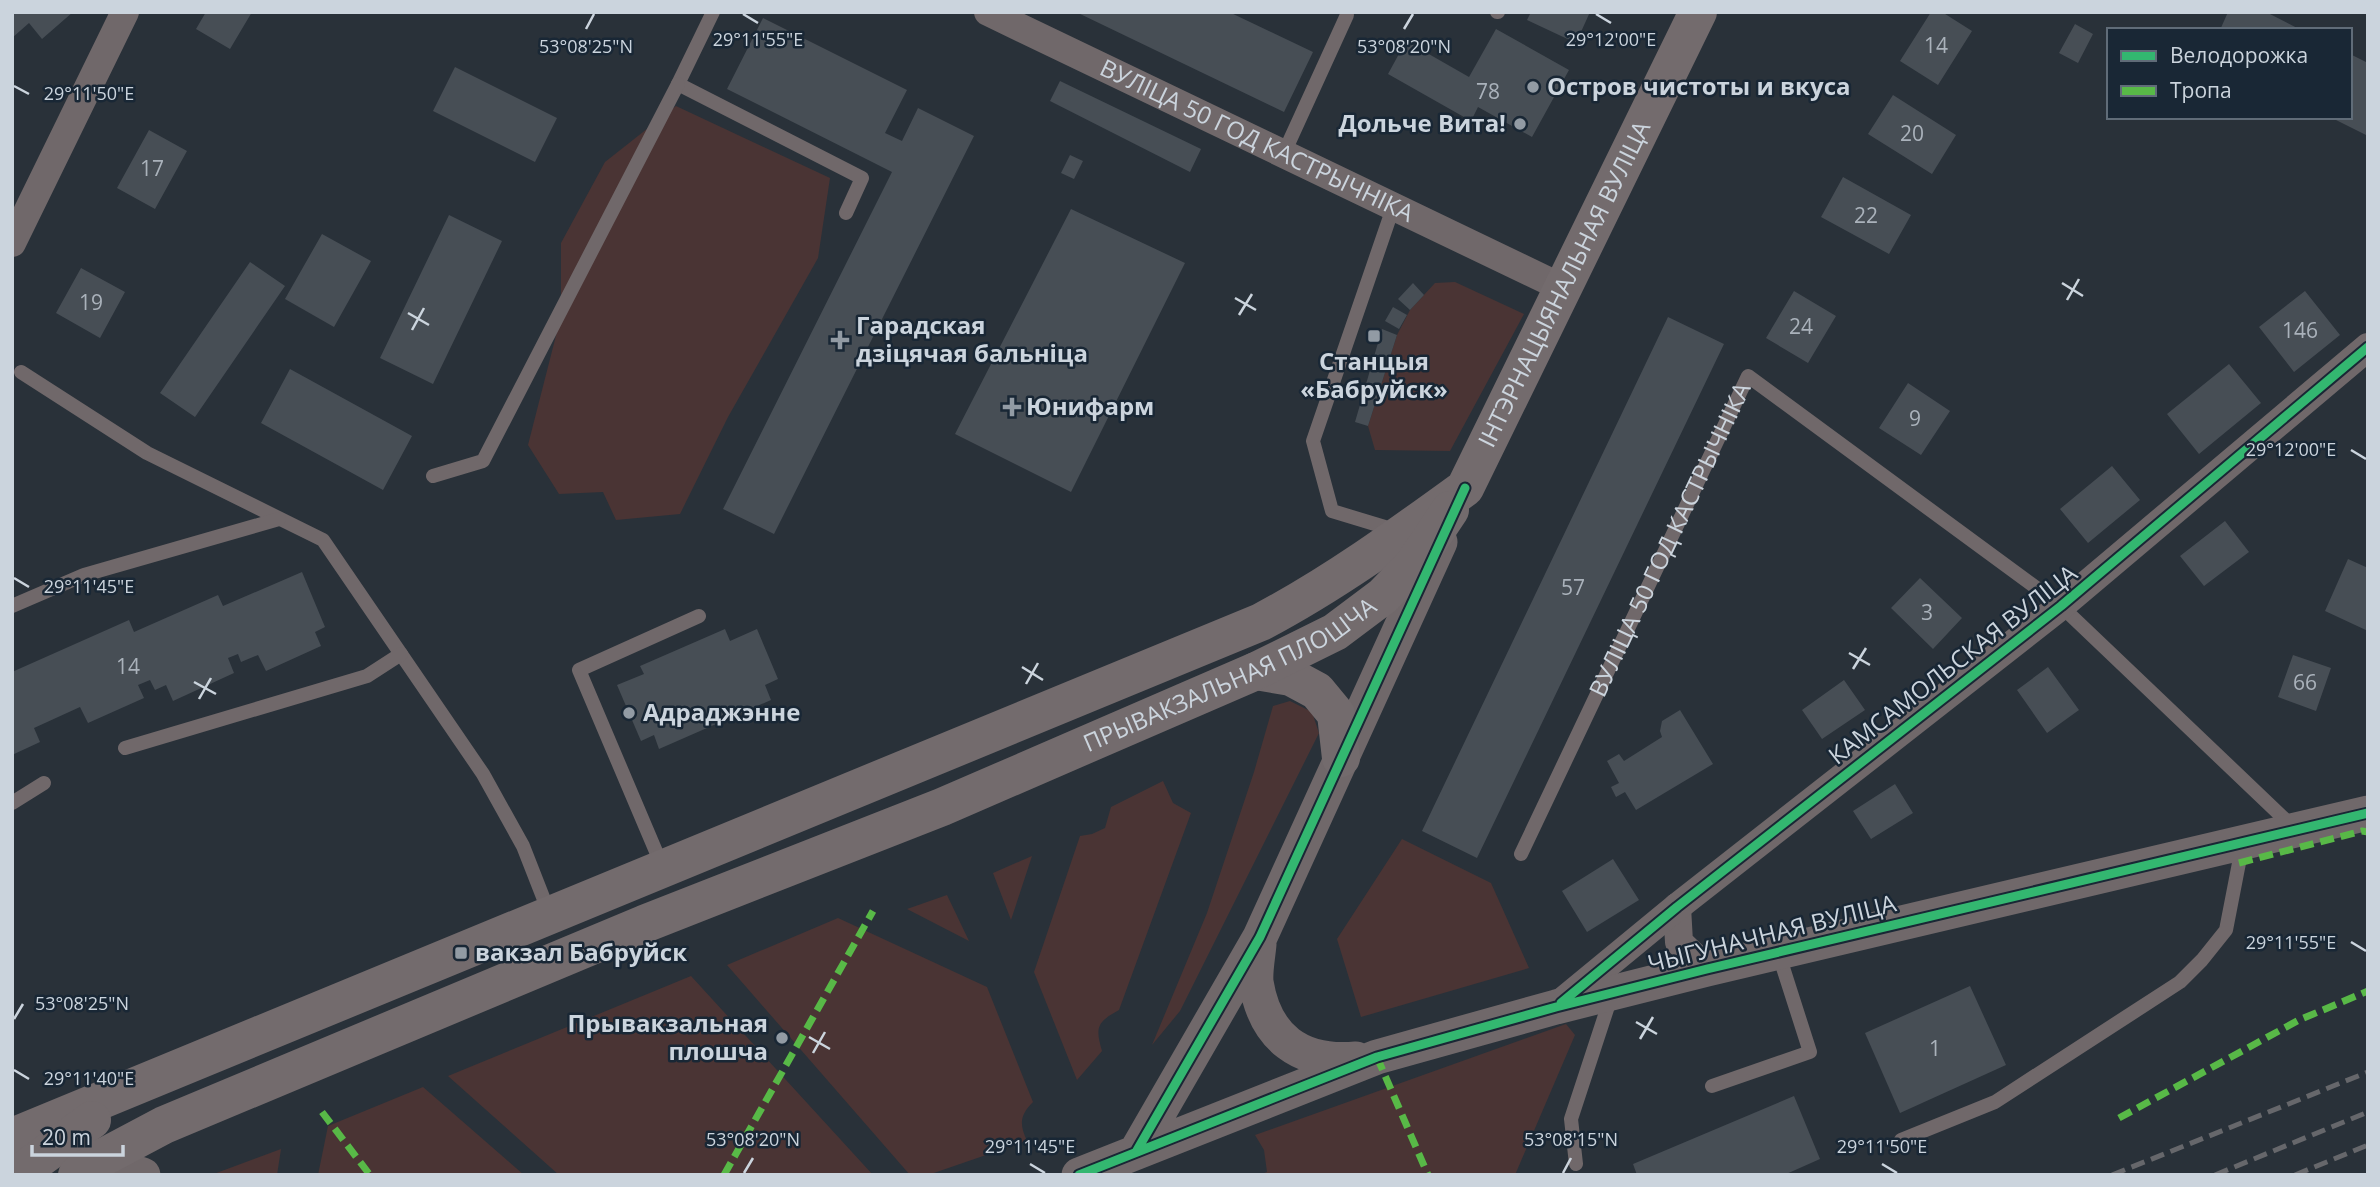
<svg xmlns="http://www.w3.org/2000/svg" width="2380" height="1187" viewBox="0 0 2380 1187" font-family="'Open Sans',sans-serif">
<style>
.green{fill:#4a3434}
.building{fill:#474e55}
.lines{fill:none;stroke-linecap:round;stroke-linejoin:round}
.service{stroke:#70686a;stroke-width:14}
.minor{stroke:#70686a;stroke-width:28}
.tertiary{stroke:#70686a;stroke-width:35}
.secondary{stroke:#736b6d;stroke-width:38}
.rail{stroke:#66676b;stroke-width:5;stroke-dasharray:14 7;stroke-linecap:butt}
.quiet{stroke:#58b947;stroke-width:7;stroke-dasharray:14 7;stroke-linecap:butt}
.cycleway-casing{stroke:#192735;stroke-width:13}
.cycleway{stroke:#33b770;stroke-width:9}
.ticks{fill:none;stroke:#cbd4dd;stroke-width:2.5}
.poi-dot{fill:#929ba4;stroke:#192735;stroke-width:2.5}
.labels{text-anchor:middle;stroke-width:5;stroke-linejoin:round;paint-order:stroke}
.number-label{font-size:21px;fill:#aab2bb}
.poi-label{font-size:24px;font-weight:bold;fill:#cbd4dd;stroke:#192735;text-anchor:start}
.street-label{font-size:24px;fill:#cbd4dd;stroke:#192735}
.ticks-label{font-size:18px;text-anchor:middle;fill:#cbd4dd;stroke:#192735;stroke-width:5;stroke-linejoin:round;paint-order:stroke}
</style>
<rect width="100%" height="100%" fill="#293139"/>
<path class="green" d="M676,106l154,72 -12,80 -90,159 -48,97 -64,6 -13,-28 -44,2 -31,-49 33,-129v-73l44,-81z
M1455,282l69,32 -74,137 -75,-1 -7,-24 29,-91 13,-25 25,-27z
M1290,701l22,11 7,21 -139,278 -28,34 55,-132 47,-141 19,-66z
M1163,781l10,22 18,10 -72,197c-22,12 -24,17 -17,41l-25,29 -43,-108 46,-136 12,-2 13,-6 6,-21z
M1402,839l89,44 38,85 -168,49 -24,-78z
M1032,856l-21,64 -18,-47z
M947,895l22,46 -62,-32z
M838,918l149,69 46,115c-13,13 -14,22 -6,39l-99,34h-18l-183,-210z
M691,976l182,199h-314l-111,-99z
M1566,1024l9,11 -60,140h-256l8,-3 -3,-22 -9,-15z
M423,1087l101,88h-206l10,-49z
M281,1149l-4,26h-66z"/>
<path class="building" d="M12,12h61l-31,27 -13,-16 -17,15z
M206,12h46l-22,37 -34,-20z
M1076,12h153l84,40 -29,60z
M1531,12h59l-14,31 -49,-23z
M1931,12h11l30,19 -34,54 -38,-24z
M2228,12h38l35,18h-81z
M763,18l144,72 -22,43 17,8 16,-33 56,28 -200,398 -51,-25 169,-337 -165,-83z
M2075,24l18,10 -15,29 -19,-10z
M1496,29l73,41 -37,67 -54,-30 -7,14 -83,-47 18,-33 63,36z
M2350,54l18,9v73l-38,-19h20z
M455,67l102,51 -22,44 -102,-51z
M1060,81l141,68 -11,23 -140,-71z
M1893,95l63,40 -24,39 -64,-40z
M149,130l38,21 -32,58 -38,-21z
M1070,155l13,6 -9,18 -13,-6z
M1843,177l68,38 -22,39 -68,-37z
M1071,209l114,54 -114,229 -116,-58z
M449,215l53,26 -69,143 -53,-26z
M322,234l49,27 -37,66 -49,-28z
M250,262l35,24 -90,131 -35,-24z
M81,268l44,24 -25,46 -44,-25z
M1413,283l11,12 -14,15 -12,-11z
M1794,291l42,25 -28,47 -42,-25z
M2305,291l35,44 -46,37 -35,-45z
M1393,307l14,8 -8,14 -14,-8z
M1668,317l56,27 -247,514 -55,-27z
M1382,329l15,6 -29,91 -13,-4z
M2229,364l32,39 -62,51 -32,-40z
M290,369l122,67 -29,54 -122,-67z
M1908,383l42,28 -29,44 -42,-27z
M2112,466l28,34 -52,43 -28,-34z
M2225,521l24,31 -45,34 -24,-30z
M2348,559l20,9v63l-43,-20z
M302,572l23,55 -10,5 6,14 -55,25 -8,-16 -17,7 -3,-8 -10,4 6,15 -61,28 -7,-16 -11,5 -5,-10 -12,5 6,13 -56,25 -8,-16 -46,21 6,14 -28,13v-83l117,-52 5,12 84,-37 5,11z
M1920,578l42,40 -29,31 -42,-41z
M725,629l5,12 27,-12 21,50 -13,6 6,15 -112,49 -5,-14 -13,6 -24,-56 27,-11 -4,-8z
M2293,655l38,13 -15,43 -38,-14z
M2048,667l31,43 -32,23 -30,-43z
M1844,680l21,30 -43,29 -20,-29z
M1680,710l33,54 -77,46 -11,-18 -9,5 -5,-10 8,-4 -12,-22 12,-7 5,7 38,-24 -2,-6 2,-10z
M1895,784l18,29 -42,26 -18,-28z
M1613,859l26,41 -52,32 -25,-41z
M1970,986l36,79 -106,48 -35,-80z
M1794,1096l26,63 -36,16h-147l-4,-11z"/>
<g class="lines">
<g class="service">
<path d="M713,12l-35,72 184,94 -16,35"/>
<path d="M1497,12h1"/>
<path d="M1284,153l63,-138"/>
<path d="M1394,205l-81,236 19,70 66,20"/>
<path d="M21,372l126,81 176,87 160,234 40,72 27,69"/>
<path d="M433,476l50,-15 195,-377"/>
<path d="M12,606l72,-31 195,-56"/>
<path d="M125,748l242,-72 34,-22"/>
<path d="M12,803l32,-20"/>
<path id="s1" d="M1521,854l227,-478 313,230 234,223"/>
<path d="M663,868l-84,-198 120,-54"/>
<path d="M1712,1086l98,-34 -32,-100"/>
<path d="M1901,1140l94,-38 185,-120 22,-22 24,-30 13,-67 -6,-17"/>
<path d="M1576,1164l-5,-45 40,-122"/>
</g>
<g class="minor">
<path id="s2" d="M988,12l575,276"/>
<path d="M12,243l113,-231"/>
<path d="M1677,907l2,35 28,27"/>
<path d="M1558,1005l119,-98 384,-301 307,-259"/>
</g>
<path class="tertiary" d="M1259,944c-1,12 -4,26 -3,38 9,56 44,82 100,77
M1136,1152l124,-215 180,-395
M98,1160l45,15
M1079,1175l298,-118 179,-50 151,-38 661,-156"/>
<g class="secondary">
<path d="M1256,671l35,6 26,14 19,23 5,44"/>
<path id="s3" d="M12,1137l1249,-515c72,-38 138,-86 204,-134l233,-476"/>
<path d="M17,1175l75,-55"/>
<path id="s4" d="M77,1175l21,-15 66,-35 480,-201 298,-117 314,-136 79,-39 48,-36 31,-32 36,-54"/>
</g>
<path class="rail" d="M2112,1175l256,-103
M2215,1175l153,-63
M2295,1175l73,-30"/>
<path class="quiet" d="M2239,863l123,-32 6,1
M1377,1057l51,118
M322,1112l48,63
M2119,1118l180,-98 69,-29
M724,1175l149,-264"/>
<g class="cycleway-casing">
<path id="cycleway" d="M1561,1003l116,-96 384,-301 307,-259
M1136,1152l124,-215 205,-449
M1079,1175l298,-118 179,-50 151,-38 661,-156"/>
</g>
<use href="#cycleway" class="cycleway"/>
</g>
<path class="ticks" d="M743,14l15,9M1596,14l15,9M586,29l8,-15M1404,29l9,-15M14,86l15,8M2062,283l21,13M1235,298l21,12M2067,300l12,-21M408,313l21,12M1239,315l13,-21M412,330l12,-22M2351,450l15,9M14,578l15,9M1849,653l21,12M1022,667l21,13M1853,669l13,-21M194,682l22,12M1026,684l12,-21M199,699l12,-21M2351,942l15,9M14,1019l9,-15M1636,1022l21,12M809,1037l21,12M1640,1039l13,-22M813,1053l12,-21M14,1070l15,9M1030,1164l15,9M1882,1164l15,9M744,1173l9,-15M1563,1173l8,-15"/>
<g class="poi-dot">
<circle cx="1533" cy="87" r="7"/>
<circle cx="1520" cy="124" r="7"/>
<rect x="1367" y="329" width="14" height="14" rx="3.5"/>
<path d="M836.5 329.5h7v7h7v7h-7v7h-7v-7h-7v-7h7z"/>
<path d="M1008.5 396.5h7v7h7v7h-7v7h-7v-7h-7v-7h7z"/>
<circle cx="629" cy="713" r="7"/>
<rect x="454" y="946" width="14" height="14" rx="3.5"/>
<circle cx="782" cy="1038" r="7"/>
</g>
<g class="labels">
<g class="number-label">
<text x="1936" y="53">14</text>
<text x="1488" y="99">78</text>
<text x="1912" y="141">20</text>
<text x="152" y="176">17</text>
<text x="1866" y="223">22</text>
<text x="91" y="310">19</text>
<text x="1801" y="334">24</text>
<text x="2300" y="338">146</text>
<text x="1915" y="426">9</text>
<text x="1573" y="595">57</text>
<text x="1927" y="620">3</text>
<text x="128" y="674">14</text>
<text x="2305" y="690">66</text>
<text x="1935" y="1056">1</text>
</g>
<g class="poi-label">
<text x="1547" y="95">Остров чистоты и вкуса</text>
<text x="1506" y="132" text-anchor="end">Дольче Вита!</text>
<text x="856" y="334">Гарадская<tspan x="856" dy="28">дзіцячая бальніца</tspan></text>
<text x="1374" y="370" text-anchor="middle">Станцыя<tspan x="1374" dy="28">«Бабруйск»</tspan></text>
<text x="1026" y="415">Юнифарм</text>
<text x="643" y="721">Адраджэнне</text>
<text x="475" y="961">вакзал Бабруйск</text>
<text x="768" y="1032" text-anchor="end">Прывакзальная<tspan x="768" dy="28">плошча</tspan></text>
</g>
<g class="street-label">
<text dy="8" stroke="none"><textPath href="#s2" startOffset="298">ВУЛІЦА 50 ГОД КАСТРЫЧНІКА</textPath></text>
<text dy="8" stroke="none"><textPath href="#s3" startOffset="1822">ІНТЭРНАЦЫЯНАЛЬНАЯ ВУЛІЦА</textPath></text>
<text dy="8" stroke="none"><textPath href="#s1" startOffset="348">ВУЛІЦА 50 ГОД КАСТРЫЧНІКА</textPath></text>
<text transform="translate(1953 665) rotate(-38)" y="8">КАМСАМОЛЬСКАЯ ВУЛІЦА</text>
<text dy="8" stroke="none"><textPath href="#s4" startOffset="1258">ПРЫВАКЗАЛЬНАЯ ПЛОШЧА</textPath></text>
<text transform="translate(1772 934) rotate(-14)" y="8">ЧЫГУНАЧНАЯ ВУЛІЦА</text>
</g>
</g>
<g class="ticks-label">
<text x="758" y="46">29°11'55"E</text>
<text x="1611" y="46">29°12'00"E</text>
<text x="1404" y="53">53°08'20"N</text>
<text x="586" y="53">53°08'25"N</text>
<text x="89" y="100">29°11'50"E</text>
<text x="2291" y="456">29°12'00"E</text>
<text x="89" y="593">29°11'45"E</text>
<text x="2291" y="949">29°11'55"E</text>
<text x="82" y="1010">53°08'25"N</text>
<text x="89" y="1085">29°11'40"E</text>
<text x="753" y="1146">53°08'20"N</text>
<text x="1571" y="1146">53°08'15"N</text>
<text x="1030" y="1153">29°11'45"E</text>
<text x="1882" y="1153">29°11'50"E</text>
</g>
<rect width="2380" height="1187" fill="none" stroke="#cbd4dd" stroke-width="28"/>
<rect x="2107" y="28" width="245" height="91" fill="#192735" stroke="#606c78" stroke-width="2"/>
<rect x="2121" y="51" width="35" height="10" fill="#33b770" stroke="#606c78" stroke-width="2"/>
<text x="2170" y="63" font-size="21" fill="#cbd4dd">Велодорожка</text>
<rect x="2121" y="86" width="35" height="10" fill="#58b947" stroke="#606c78" stroke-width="2"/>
<text x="2170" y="98" font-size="21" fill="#cbd4dd">Тропа</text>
<path d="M32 1145v10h91v-10" fill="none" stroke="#cbd4dd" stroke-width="3.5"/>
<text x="42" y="1145" font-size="21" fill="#cbd4dd" stroke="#192735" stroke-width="5" paint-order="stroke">20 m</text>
</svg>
